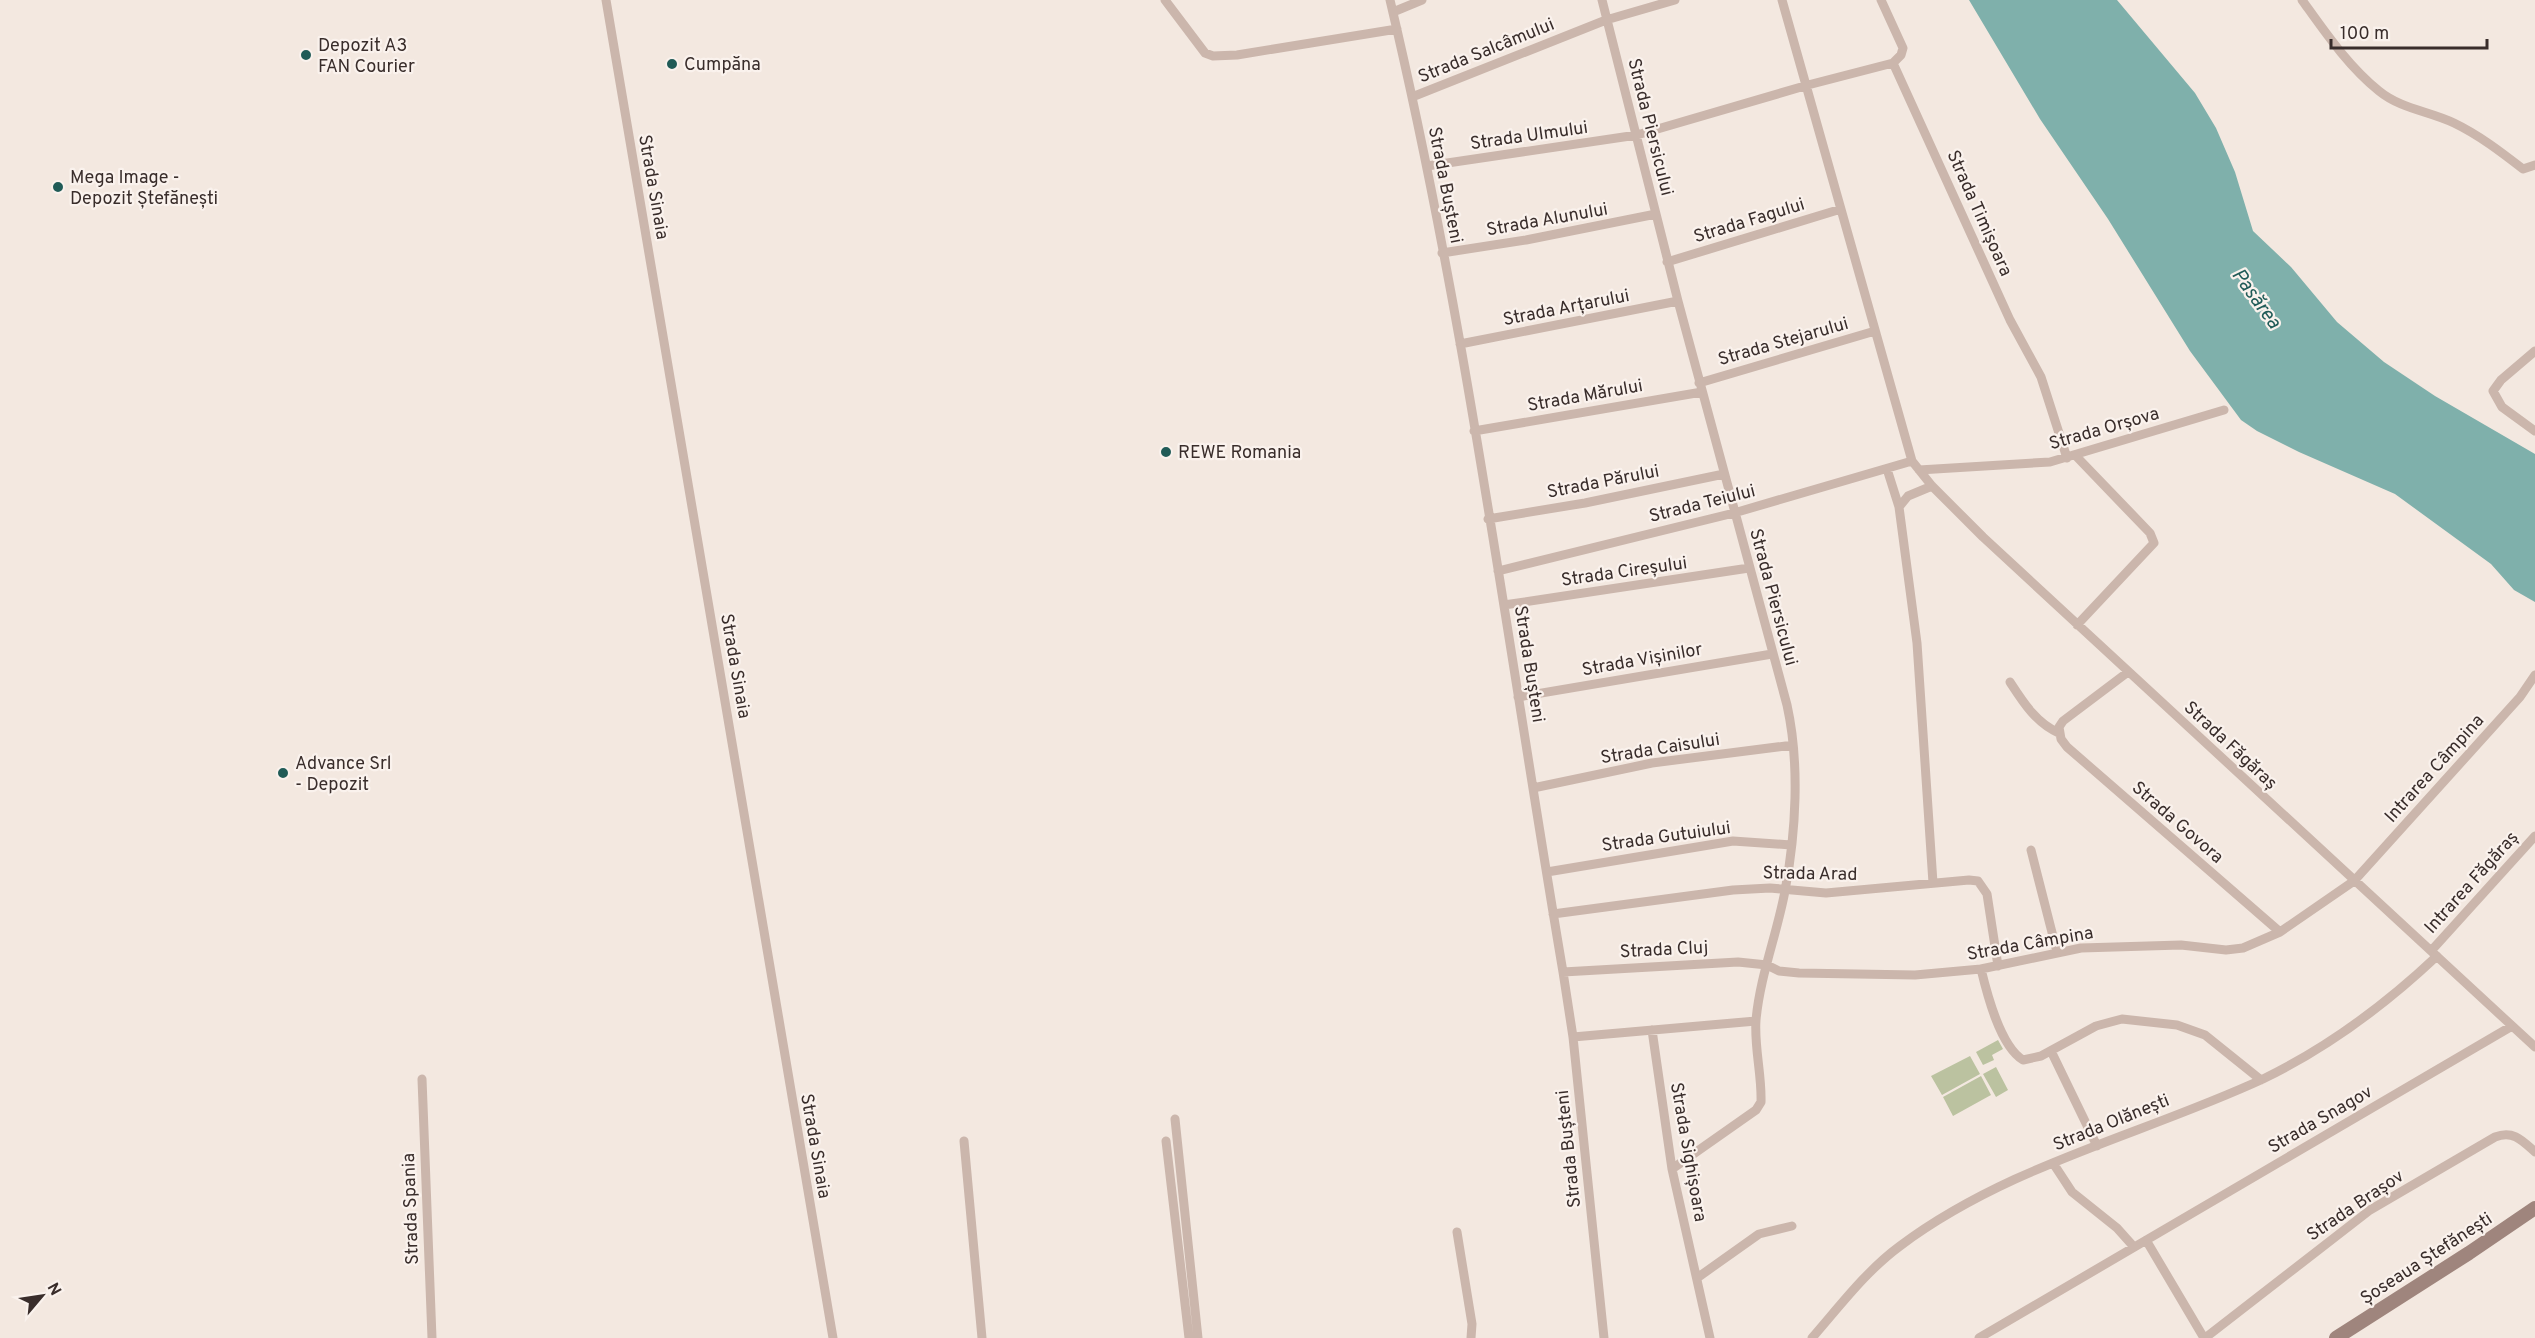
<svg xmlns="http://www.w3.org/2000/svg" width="2535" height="1338" viewBox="0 0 2535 1338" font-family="Overpass,sans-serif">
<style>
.green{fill:#bbc2a0}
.water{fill:#7fb0ab}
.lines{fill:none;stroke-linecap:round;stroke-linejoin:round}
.minor{stroke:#cbb6ac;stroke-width:9}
.secondary{stroke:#9f857d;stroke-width:14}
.poi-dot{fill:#205b57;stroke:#faf2ed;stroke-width:2}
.labels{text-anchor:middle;stroke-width:4.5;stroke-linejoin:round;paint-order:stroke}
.poi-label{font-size:18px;fill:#392d2b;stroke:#faf2ed;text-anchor:start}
.street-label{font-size:18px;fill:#392d2b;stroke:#faf2ed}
.water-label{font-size:20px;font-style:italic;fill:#205b57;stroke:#faf2ed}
</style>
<rect width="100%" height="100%" fill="#f3e8e0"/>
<path class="green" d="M1998,1040l5,9 -11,6 2,5 -11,5 -7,-13z
M1970,1056l10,18 -38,21 -11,-19z
M1996,1067l12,23 -12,7 -13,-23z
M1981,1076l10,19 -38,21 -10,-19z"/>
<path class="water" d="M1969,0h148l78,93 21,35 19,44 18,59 38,36 46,55 47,40 51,34 100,58v148l-21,-12 -23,-26 -96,-70 -96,-42 -42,-21 -16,-11 -51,-69 -82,-132 -68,-100z"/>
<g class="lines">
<path class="minor" d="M606,0l227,1338
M1165,0l40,53 8,3 24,-1 160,-26
M1390,0c76,320 118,648 173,972l10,65 31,301
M1602,0l76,301 109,404c13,59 9,127 -2,186 -8,43 -25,85 -29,129 -2,27 6,55 5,82l-5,8 -84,59
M1782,0l130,461 20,25 51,51 552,510
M1881,0l22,48 -2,7 -8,8
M2302,0c23,32 46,66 77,91 22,18 50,20 75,32 25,12 47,29 69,46l12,-4
M1393,12l29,-12
M1412,97l194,-77 69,-20
M1427,166l210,-31 171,-50 85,-22 117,257 31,57 26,81
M1442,253l84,-13 130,-26
M1667,262l174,-53
M1460,344l218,-43
M2535,351l-34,29 -8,11 9,16 33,24
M1699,383l176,-52
M1474,431l228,-39
M2075,455l75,78 4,10 -77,82
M1887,469l12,38
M1919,470l131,-8 174,-52
M1932,486l-24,10 -9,11 18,136 16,240
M1488,519l97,-16 139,-29
M1498,571l236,-58 178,-52
M1504,605l245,-37
M2128,672l-65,49 -4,6 2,12 6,8 213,185
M2010,682c13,20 26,41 49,51
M1518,697l254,-43
M1533,788l119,-25 141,-18
M2031,850l26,102
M1547,872l186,-31 58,4
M1553,914l180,-24 37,-2 56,5 143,-13 9,1 9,13 11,72
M2431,951l104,-115
M1981,969c6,25 19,77 42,91l18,-4 55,-30 26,-7 55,6 28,10 56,45
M1563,972l175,-10 29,3 12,6 20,2 116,2 66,-6 100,-21 100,-3 45,5 17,-2 37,-16 74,-51 166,-184 15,-22
M1652,1030l20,139 38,169
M1573,1037l183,-16
M2051,1051l46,95
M422,1079l10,259
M1175,1119l23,219
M964,1141l18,197
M1166,1141l23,197
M2053,1163l19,29 45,36 17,19
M1457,1232l15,92 -1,14
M2146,1240l58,98
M1697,1278l62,-44 33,-8
M1812,1338c28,-32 54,-67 88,-92 108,-81 242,-111 363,-167 64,-31 122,-74 174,-123
M1979,1338l533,-312
M2205,1338l165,-128 125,-73c18,-7 27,3 40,15"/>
<path class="secondary" d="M2336,1338l133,-85 66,-45"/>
</g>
<g class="poi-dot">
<circle cx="306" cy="55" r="6"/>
<circle cx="672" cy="64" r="6"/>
<circle cx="58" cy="187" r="6"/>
<circle cx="1166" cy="452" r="6"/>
<circle cx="283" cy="773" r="6"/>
</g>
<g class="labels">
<g class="poi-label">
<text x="318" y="51">Depozit A3<tspan x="318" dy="21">FAN Courier</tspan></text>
<text x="684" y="70">Cumpăna</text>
<text x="70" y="183">Mega Image -<tspan x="70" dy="21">Depozit Ștefănești</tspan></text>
<text x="1178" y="458">REWE Romania</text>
<text x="295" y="769">Advance Srl<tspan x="295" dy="21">- Depozit</tspan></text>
</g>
<g class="street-label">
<text transform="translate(1486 50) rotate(-22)" y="6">Strada Salcâmului</text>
<text transform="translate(1651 127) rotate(76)" y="6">Strada Piersicului</text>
<text transform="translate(1529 135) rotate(-8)" y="6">Strada Ulmului</text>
<text transform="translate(1446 185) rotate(79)" y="6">Strada Bușteni</text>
<text transform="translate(654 187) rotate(80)" y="6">Strada Sinaia</text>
<text transform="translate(1980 213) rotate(66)" y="6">Strada Timișoara</text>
<text transform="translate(1547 219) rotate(-10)" y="6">Strada Alunului</text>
<text transform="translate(1749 220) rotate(-17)" y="6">Strada Fagului</text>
<text transform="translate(1566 307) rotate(-11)" y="6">Strada Arțarului</text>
<text transform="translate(1783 341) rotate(-16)" y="6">Strada Stejarului</text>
<text transform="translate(1585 395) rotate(-10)" y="6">Strada Mărului</text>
<text transform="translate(2104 428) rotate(-16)" y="6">Strada Orșova</text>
<text transform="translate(1603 481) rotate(-11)" y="6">Strada Părului</text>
<text transform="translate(1702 503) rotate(-14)" y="6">Strada Teiului</text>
<text transform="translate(1624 571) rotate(-8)" y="6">Strada Cireșului</text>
<text transform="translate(1774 597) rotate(75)" y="6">Strada Piersicului</text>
<text transform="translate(1642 659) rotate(-10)" y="6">Strada Vișinilor</text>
<text transform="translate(1530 664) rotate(81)" y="6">Strada Bușteni</text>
<text transform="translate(736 666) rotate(80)" y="6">Strada Sinaia</text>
<text transform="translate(2231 745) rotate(43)" y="6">Strada Făgăraș</text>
<text transform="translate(1660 748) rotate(-9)" y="6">Strada Caisului</text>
<text transform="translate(2434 768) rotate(-48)" y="6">Intrarea Câmpina</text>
<text transform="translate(2178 822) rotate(41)" y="6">Strada Govora</text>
<text transform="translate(1666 836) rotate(-8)" y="6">Strada Gutuiului</text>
<text transform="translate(1810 873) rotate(1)" y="6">Strada Arad</text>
<text transform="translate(2471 882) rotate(-48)" y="6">Intrarea Făgăraș</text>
<text transform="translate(2030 943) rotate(-10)" y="6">Strada Câmpina</text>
<text transform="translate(1664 949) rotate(-3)" y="6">Strada Cluj</text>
<text transform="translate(2320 1119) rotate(-30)" y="6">Strada Snagov</text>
<text transform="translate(2111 1122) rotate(-22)" y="6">Strada Olănești</text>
<text transform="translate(816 1146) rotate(80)" y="6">Strada Sinaia</text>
<text transform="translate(1568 1149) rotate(-96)" y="6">Strada Bușteni</text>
<text transform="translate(1689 1152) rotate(80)" y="6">Strada Sighișoara</text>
<text transform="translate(2355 1205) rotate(-34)" y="6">Strada Brașov</text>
<text transform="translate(410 1209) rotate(-92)" y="6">Strada Spania</text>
<text transform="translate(2426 1258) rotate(-33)" y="6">Șoseaua Ștefănești</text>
</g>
<g class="water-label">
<text transform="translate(2257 298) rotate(54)" y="7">Pasărea</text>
</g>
</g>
<g transform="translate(42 1296) rotate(61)" stroke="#faf2ed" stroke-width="4.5" paint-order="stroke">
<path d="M0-4.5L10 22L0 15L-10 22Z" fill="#392d2b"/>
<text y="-9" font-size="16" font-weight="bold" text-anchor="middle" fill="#392d2b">N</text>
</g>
<path d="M2331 39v9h156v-9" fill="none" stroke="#392d2b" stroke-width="3"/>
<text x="2340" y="39" font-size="18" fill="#392d2b" stroke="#faf2ed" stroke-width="4.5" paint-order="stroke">100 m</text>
</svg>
